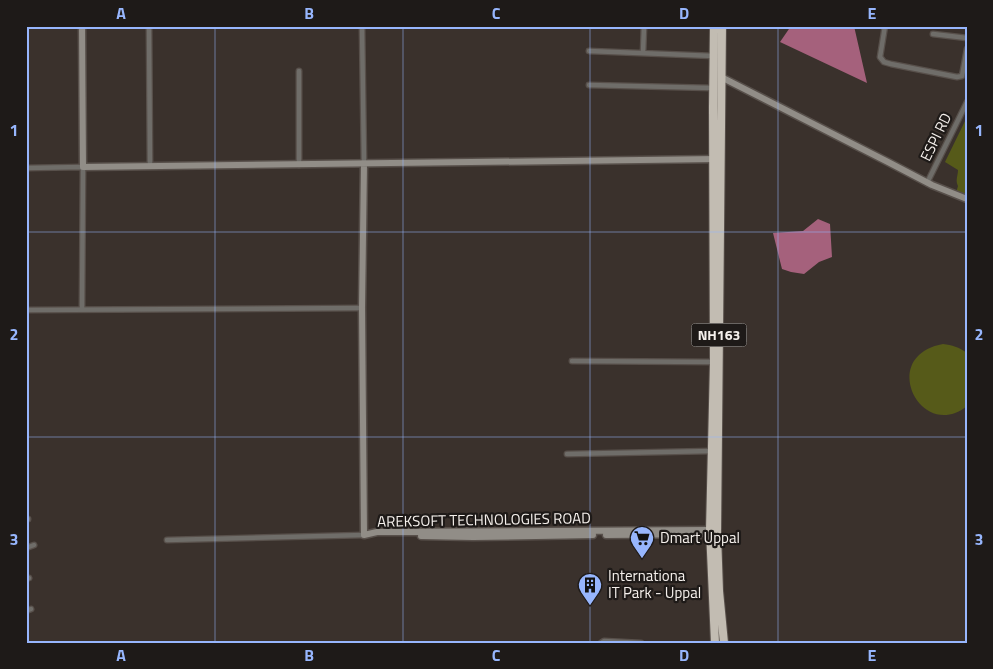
<svg xmlns="http://www.w3.org/2000/svg" width="993" height="669" viewBox="0 0 993 669" font-family="'Titillium Web',sans-serif">
<style>
.green{fill:#565a19}
.water{fill:#a5617c}
.lines{fill:none;stroke-linecap:round;stroke-linejoin:round}
.street-casing{stroke:#58504b;stroke-width:7}
.secondary-casing{stroke:#58504b;stroke-width:9}
.highway-casing{stroke:#58504b;stroke-width:10}
.street{stroke:#6f6d69;stroke-width:4.5}
.secondary{stroke:#918d87;stroke-width:6}
.highway{stroke:#c2bcb2;stroke-width:8}
.grid{fill:none;stroke:#97b6fd;stroke-width:1;stroke-opacity:0.55}
.labels{text-anchor:middle;stroke-width:4.5;stroke-linejoin:round;paint-order:stroke}
.shield{fill:#1e1a18;stroke:#b4b0ac;stroke-width:1}
.shield-label{font-size:14px;font-weight:bold;fill:#f5f0ec}
.street-label{font-size:15px;fill:#f5f0ec;stroke:#1e1a18}
.poi-label{font-size:15px;fill:#f5f0ec;stroke:#1e1a18;text-anchor:start}
.neatline{fill:none;stroke:#97b6fd;stroke-width:2}
.grid-label{font-size:16px;text-anchor:middle;font-weight:bold;fill:#97b6fd}
</style>
<rect width="100%" height="100%" fill="#3a312c"/>
<path class="green" d="M967,117v82l-11,-6 2,-7c-3,-6 0,-10 0,-16l-13,-8z
M943,344c9,1 16,3 24,9v53c-46,37 -90,-50 -24,-62z"/>
<path class="water" d="M791,26h63l13,57 -87,-41z
M818,219l12,5 2,33 -13,5 -15,12 -13,-2 -9,-3 -9,-36 30,-2z"/>
<g class="lines">
<g class="street-casing">
<path id="street" d="M149,26l1,140
M362,26l2,138
M885,26l-5,31 4,5 7,2 66,13 5,-1 5,-27
M933,34l34,4
M589,51l125,5
M643,53l1,-27
M589,85l124,3
M299,165v-94
M26,168l57,-1 -1,142
M927,183l40,-81
M26,310l336,-2
M572,361l142,1
M567,454l145,-3
M26,519h2
M167,540l197,-5
M26,548l8,-3
M26,579l3,-1
M26,611l5,-2
M601,643l3,-2 37,2"/>
</g>
<g class="secondary-casing">
<path id="secondary" d="M82,26l1,141 634,-8
M721,77l167,85 44,23 35,14
M364,164l-2,144 2,227
M364,535l13,-3 333,-2
M606,535l104,-1
M421,536l52,1 120,-2"/>
</g>
<g class="highway-casing">
<path id="highway" d="M714,26l-1,81 1,255 -4,168 5,113
M722,26l-5,508 2,57 5,52"/>
</g>
<use href="#street" class="street"/>
<use href="#secondary" class="secondary"/>
<use href="#highway" class="highway"/>
</g>
<path class="grid" d="M215,26v617M403,26v617M590,26v617M778,26v617M26,232h941M26,437h941"/>
<defs>
<g id="supermarket-pin" transform="scale(1.25)"><path d="M0 17L-7.5 6A9.5 9.5 0 1 1 7.5 6Z" fill="#97b6fd" stroke="#1e1a18"/><path d="M-6-5.5h2.5l.6 2H6L4.5 2H-2.5L-4.4-4H-6ZM-1.5 3.2a1.3 1.3 0 1 0 .1 0ZM3 3.2a1.3 1.3 0 1 0 .1 0Z" fill="#111"/></g>
<g id="building-pin" transform="scale(1.25)"><path d="M0 17L-7.5 6A9.5 9.5 0 1 1 7.5 6Z" fill="#97b6fd" stroke="#1e1a18"/><path d="M-4-6H4V6H1V3H-1V6H-4ZM-2.5-4.3h1.7v1.8h-1.7ZM.8-4.3h1.7v1.8H.8ZM-2.5-1h1.7V.8h-1.7ZM.8-1h1.7V.8H.8Z" fill="#111"/></g>
</defs>
<g fill-rule="evenodd">
<use href="#supermarket-pin" x="642" y="538"/>
<use href="#building-pin" x="590" y="585"/>
</g>
<g class="labels">
<rect class="shield" x="691.5" y="323.5" width="55" height="23" rx="4"/>
<g class="shield-label">
<text x="719" y="340">NH163</text>
</g>
<g class="street-label">
<text transform="translate(936 137) rotate(-64)" y="5">ESPI RD</text>
<text transform="translate(484 520) rotate(-1)" y="5">AREKSOFT TECHNOLOGIES ROAD</text>
</g>
<g class="poi-label">
<text x="660" y="543">Dmart Uppal</text>
<text x="608" y="581">Internationa<tspan x="608" dy="17">IT Park - Uppal</tspan></text>
</g>
</g>
<rect width="993" height="669" fill="none" stroke="#1e1a18" stroke-width="55"/>
<rect x="28" y="28" width="938" height="614" class="neatline"/>
<g class="grid-label">
<text x="121" y="19">A</text>
<text x="309" y="19">B</text>
<text x="496" y="19">C</text>
<text x="684" y="19">D</text>
<text x="872" y="19">E</text>
<text x="14" y="136">1</text>
<text x="979" y="136">1</text>
<text x="14" y="340">2</text>
<text x="979" y="340">2</text>
<text x="14" y="545">3</text>
<text x="979" y="545">3</text>
<text x="121" y="661">A</text>
<text x="309" y="661">B</text>
<text x="496" y="661">C</text>
<text x="684" y="661">D</text>
<text x="872" y="661">E</text>
</g>
</svg>
